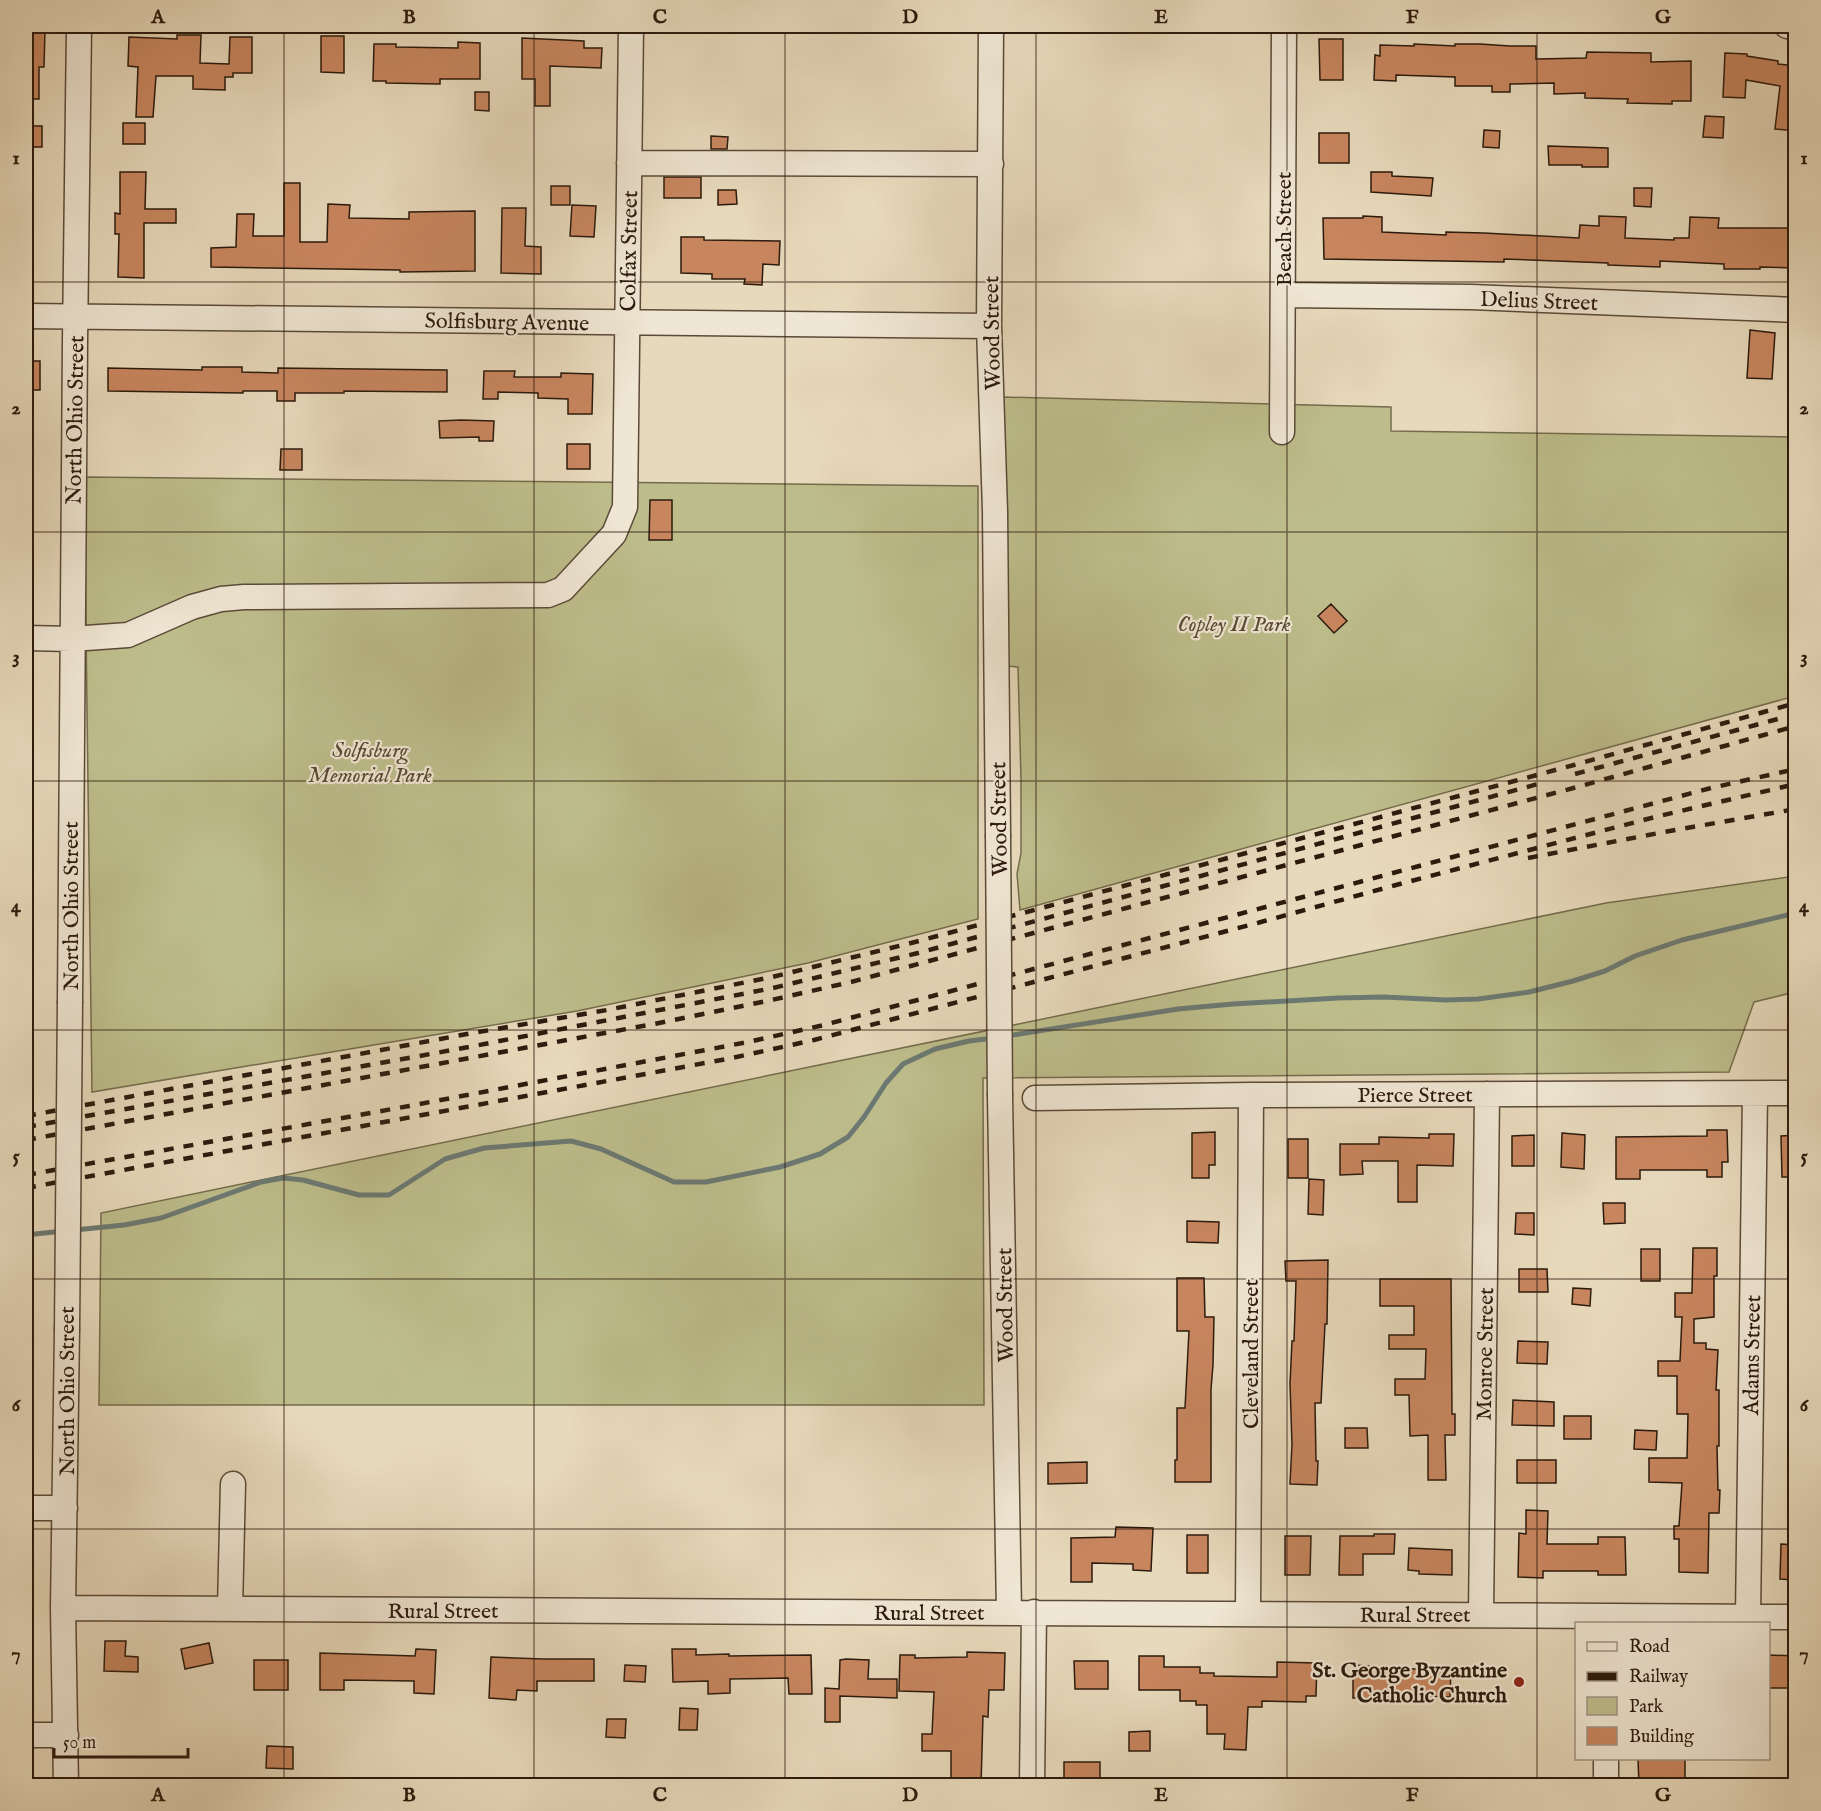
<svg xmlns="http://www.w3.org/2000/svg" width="1821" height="1811" viewBox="0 0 1821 1811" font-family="'IM FELL English',serif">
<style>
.green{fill:#bdbd8b;stroke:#746c4c;stroke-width:1.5}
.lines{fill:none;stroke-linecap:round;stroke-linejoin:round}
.stream{stroke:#6c7972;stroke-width:5}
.building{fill:#c8865f;stroke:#2c1a0d;stroke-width:1.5}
.minor-casing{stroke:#5b4a38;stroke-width:27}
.minor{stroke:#efe6d3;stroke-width:24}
.rail{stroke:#2c1a0d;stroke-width:4.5;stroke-dasharray:10 10;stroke-linecap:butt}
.minor-bridge-casing{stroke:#5b4a38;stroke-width:27;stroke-linecap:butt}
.minor-bridge{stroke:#efe6d3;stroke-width:24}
.grid{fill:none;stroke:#2c1a0d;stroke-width:1.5;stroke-opacity:0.55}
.poi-dot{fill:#8f2418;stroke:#efe6d3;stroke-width:2}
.labels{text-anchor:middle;stroke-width:4.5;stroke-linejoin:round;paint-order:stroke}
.street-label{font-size:22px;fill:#2c1a0d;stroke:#efe6d3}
.park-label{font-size:22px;font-style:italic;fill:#584b33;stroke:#efe6d3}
.poi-label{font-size:22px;font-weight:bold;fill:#2c1a0d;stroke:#efe6d3;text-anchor:end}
.neatline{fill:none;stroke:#2c1a0d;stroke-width:2}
.grid-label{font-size:20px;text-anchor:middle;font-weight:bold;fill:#2c1a0d}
</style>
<rect width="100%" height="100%" fill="#e7d9bb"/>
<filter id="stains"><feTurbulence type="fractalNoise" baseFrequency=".00333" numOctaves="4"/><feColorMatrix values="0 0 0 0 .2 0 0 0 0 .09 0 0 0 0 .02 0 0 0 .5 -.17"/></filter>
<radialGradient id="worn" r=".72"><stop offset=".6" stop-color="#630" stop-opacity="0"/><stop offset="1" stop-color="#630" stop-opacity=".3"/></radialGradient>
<path class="green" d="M1002,397l389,10v24l404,6v259l-775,214 -3,-36 4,-21v-74l-3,-112 -10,-1z
M84,477l894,9v433l-170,44 -231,48 -485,81z
M1795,876v116l-41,10 -25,70 -746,6 1,327h-885l2,-192 1505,-310z"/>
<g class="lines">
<path class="stream" d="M1007,1036l171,-27 55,-5 105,-6 46,-1 62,3 32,-1 51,-7 44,-11 32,-10 30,-15 47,-16 114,-27
M75,1230l49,-5 37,-7 100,-36 22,-4 20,2 56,15h30l56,-36 39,-11 87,-7 30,8 73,33h32l74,-15 40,-13 28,-17 16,-20 22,-34 17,-19 32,-15 34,-8 25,-3
M26,1235l37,-4"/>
</g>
<path class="building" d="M26,30h19l-1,37h-5v32h-13z
M177,35h24l-1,28 29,1 1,-27h22v36h-19v4h-8v13l-32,-1v-13h-37l-3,41h-17l2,-50 -10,-1 1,-29 48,2z
M321,36h23v37l-23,-1z
M522,38l62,3v7h18l-1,20 -51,-2v40h-15v-27h-13z
M1319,39h24v41h-23z
M458,42l22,1v36h-40v5l-54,-1v-2h-13l1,-37h22v3l62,1z
M1414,44l41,2v-2h25l30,2h26v13l50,-1 1,-6 64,1v9l40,-1v40h-19v3l-45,-1 1,-4 -43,-1v-5l-31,1v-11l-44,1v8h-18v-6h-37v-9l-59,-2v6l-22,-1 1,-25 5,1v-11l34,1z
M1725,53l22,1v2l31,5v3l18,2v65l-21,-2 5,-43 -34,-6 -1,18 -22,-1z
M475,92h14v19l-14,-1z
M1705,116l19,1 -1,21 -20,-1z
M123,123h22v21h-22z
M26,126h16v21h-16z
M1484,130l16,1 -1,17 -16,-1z
M1319,133h30v30h-30z
M711,136l17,1 -1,12h-16z
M1548,146l60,2v19h-26v-2h-33z
M120,172h26l-1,37h31v14h-32v55l-26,-1 1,-43h-4v-21l5,1z
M1371,172h21v4l41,2 -2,18 -60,-4z
M664,177h37v21h-37z
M284,183h16v59h27l1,-38 22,1 -1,13 60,1v-7l66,-1v60l-75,1v-2l-189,-3v-19l25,-1 1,-33h17l-1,22h31z
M551,186h19v19h-19z
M1634,188h18l-1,19 -17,-1z
M718,190h18l1,14 -19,1z
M572,205l24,1 -2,31 -24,-1z
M502,208h24l-1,38 16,1v27l-40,-1z
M1363,216l19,1v15l64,3v-3l38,1 95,5 1,-13 19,1v-10l27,1 -1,21 49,2v-2h15l1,-21 29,1 -1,10h78v40l-36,-1v2h-36v-5l-64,-3v6l-52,-2v-2l-104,-4v3l-180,-3 -1,-41h40z
M681,237h23v3l76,1 -1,24 -16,-1 -1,21 -18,-1 1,-5h-33v-5l-31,-1z
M1750,330l25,3 -3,46 -25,-1z
M26,361h14v29h-14z
M202,367h40v5l36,1v-5l169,2v22l-103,-1v2h-49v8h-18v-10h-34v2l-135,-2v-23l94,2z
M484,371h31l-1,6h47v-4l32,1 -1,40h-24v-15l-30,-1v-5l-40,-1v7h-15z
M461,420l33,1 -1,20h-14v-4l-39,1 -1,-17z
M567,444h23v25h-23z
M281,449h21v21h-22z
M650,500h22v40h-23z
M1331,604l16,17 -13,12 -16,-17z
M1707,1130h20l1,32h-6v15h-15v-7h-67v9h-24v-42l91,-1z
M1215,1132v33h-6v13h-17v-45z
M1562,1133l23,2 -1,34 -23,-2z
M1429,1134h25l-1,32 -36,-1v37h-19v-41h-36l1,13 -23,1v-31h39v-7l50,1z
M1534,1135v31h-22v-30z
M1796,1135v42h-14l-1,-41z
M1288,1139h20v39h-20z
M1309,1179l15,1 -1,35 -15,-1z
M1603,1203h22v20l-21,1z
M1516,1213h18v22l-19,-1z
M1187,1221l32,1 -1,21 -31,-1z
M1693,1248h24v28h-3v41l-20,2v24h12v6l12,1 -2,40h3v56h-2l1,44h2l-1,23h-10l-1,60 -29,-1v-33h-5v-13h5l3,-43 -33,-1v-24h38l1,-44h-11v-38h-19v-15h22l2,-44h-7v-24h17z
M1641,1249h19v32h-19z
M1328,1260l-1,64h-2l-4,79h-6l1,58h2l-1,24 -27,-1 2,-40 -2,-60 2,-43h2l2,-60h-10l-1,-20z
M1519,1269h28l1,23h-29z
M1177,1278h27l1,39h9l-1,48 -2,24v93h-36v-22h2v-52h8l4,-77h-12z
M1380,1279h71l1,135h3v21h-10l1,45h-18v-45l-18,1 -1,-41h-14v-16h30l1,-30h-37v-14h25v-29h-34z
M1573,1288l18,1 -1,17 -18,-2z
M1518,1341l30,1 -1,22 -30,-1z
M1513,1400l41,2v24l-42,-1z
M1564,1416h27v23h-27z
M1345,1428h22l1,20h-23z
M1635,1430l22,1 -1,19 -22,-1z
M1517,1460h39v23h-39z
M1087,1462v21l-39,1v-21z
M1526,1510l22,1 -1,33h51v-7h27l1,38h-28v-4h-55v7l-25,-1 1,-44 7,1z
M1116,1527l37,1 -2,43 -18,-1v-6l-41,-1v19h-21v-44l44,-1z
M1374,1534h21l-1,20h-31v21h-24l1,-39h34z
M1187,1535h21v38h-21z
M1285,1536h26l-1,39h-25z
M1781,1544l15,1v35l-16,-1z
M1409,1548l43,2v25l-33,-1v-3l-11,-1z
M105,1641h21l-1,15 13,1v15l-34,-1z
M209,1643l4,20 -28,6 -4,-20z
M416,1649l20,1 -2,44 -20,-1v-12l-70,-1v10h-24v-37l95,3z
M672,1649h24v6l33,-1v2l82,-1 1,39h-23l-1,-16 -58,1v14l-22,1v-13l-35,1z
M967,1652l38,1 -1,37h-15l-1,27 -5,-1 -2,69h-30v-34h-29v-17h10l2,-42 -35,-1 1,-36h15v3l52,-1z
M1768,1655l28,1v32h-28z
M1139,1656h25v11h36v6h14v3l63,1v-15l40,1 -1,33h-10v6l-44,-1v6h-14l-2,43 -22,-1 1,-15h-18v-29h-11v-4h-16v-11h-41z
M491,1657l53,2h50v22h-57v10l-20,-1 -1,10 -27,-2z
M846,1659l23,1 -1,19h29v19l-57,-2v26h-15v-34l14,1 1,-29z
M254,1660h34v30h-34z
M1074,1661h34v28h-33z
M625,1665l21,1 -1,16 -21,-1z
M1353,1665l16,1v3h57l1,-3 24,2 -1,29 -45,-2v3h-52z
M680,1708l18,1 -1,21h-18z
M607,1719h19l-1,19 -19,-1z
M1150,1731v20h-21v-19z
M267,1746l26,1v22l-27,-1z
M1685,1758v27h-46l-1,-26z
M1064,1762h36v23h-36z"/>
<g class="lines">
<g class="minor-casing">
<path id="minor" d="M991,26l-2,300 6,185 3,324
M1787,26l9,1
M629,163l362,1
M1283,295l188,2 325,13
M26,316l963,10
M1282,432l2,-406
M26,638l46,1 56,-4 64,-28 29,-8 23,-2 304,-2 15,-6 51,-55 11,-27 6,-481
M70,1001l5,-660 4,-315
M1000,1096l9,516
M1035,1098l216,-3 545,-2
M26,1508h39
M63,1608l1733,9
M230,1609l3,-125
M1248,1613l3,-518
M1481,1615l6,-521
M1748,1617l7,-523
M26,1735h40
M66,1786l-3,-178 4,-278
M1032,1786l2,-174
M1606,1786v-28"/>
</g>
<use href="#minor" class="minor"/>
<path class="rail" d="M1575,774l221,-60
M1528,858l136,-26 132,-23
M26,1116l441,-82 140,-24 165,-33 143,-35 659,-177 222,-62
M26,1127l443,-80 304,-59 145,-35 620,-169
M26,1140l633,-117 108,-22 84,-19 726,-195 219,-61
M26,1175l383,-69 339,-64 76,-17 887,-237 85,-19
M26,1188l706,-130 82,-18 447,-118 135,-37 259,-68 141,-33"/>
<g class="minor-bridge-casing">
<path id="minor-bridge" d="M998,835l2,261
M67,1330l3,-329"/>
</g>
<use href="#minor-bridge" class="minor-bridge"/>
</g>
<path class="grid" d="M284,26v1760M534,26v1760M785,26v1760M1036,26v1760M1287,26v1760M1537,26v1760M26,282h1770M26,532h1770M26,781h1770M26,1030h1770M26,1279h1770M26,1529h1770"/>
<circle class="poi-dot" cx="1519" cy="1682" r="6"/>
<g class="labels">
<g class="street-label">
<text transform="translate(1283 229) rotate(-90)" y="8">Beach Street</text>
<text transform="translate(628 251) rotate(-89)" y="8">Colfax Street</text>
<text transform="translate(1539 300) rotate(2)" y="8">Delius Street</text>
<text transform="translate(507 321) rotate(1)" y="8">Solfisburg Avenue</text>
<text transform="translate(991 333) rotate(-91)" y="8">Wood Street</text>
<text transform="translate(74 420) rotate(-89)" y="8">North Ohio Street</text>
<text transform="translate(998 819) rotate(-91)" y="8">Wood Street</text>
<text transform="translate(70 906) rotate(-90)" y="8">North Ohio Street</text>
<text x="1415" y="1102">Pierce Street</text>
<text transform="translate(1004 1305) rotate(-91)" y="8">Wood Street</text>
<text transform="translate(1250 1354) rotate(-90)" y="8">Cleveland Street</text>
<text transform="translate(1484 1354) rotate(-89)" y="8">Monroe Street</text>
<text transform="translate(1751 1355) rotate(-89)" y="8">Adams Street</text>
<text transform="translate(66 1391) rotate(-90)" y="8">North Ohio Street</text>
<text x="443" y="1618">Rural Street</text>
<text x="929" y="1620">Rural Street</text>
<text x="1415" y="1622">Rural Street</text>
</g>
<g class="park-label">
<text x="1234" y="631">Copley II Park</text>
<text x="370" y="757">Solfisburg<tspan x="370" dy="25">Memorial Park</tspan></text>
</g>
<g class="poi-label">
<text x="1507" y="1677">St. George Byzantine<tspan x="1507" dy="25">Catholic Church</tspan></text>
</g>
</g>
<rect width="1821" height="1811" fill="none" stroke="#e7d9bb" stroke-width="66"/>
<rect x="1575" y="1622" width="195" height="138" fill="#efe6d3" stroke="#a19484" stroke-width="1.5"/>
<rect x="1587" y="1642" width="30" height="9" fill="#efe6d3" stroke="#a19484" stroke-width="1.5"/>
<text x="1629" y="1652" font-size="18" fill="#2c1a0d">Road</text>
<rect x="1587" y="1672" width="30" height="9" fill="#2c1a0d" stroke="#a19484" stroke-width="1.5"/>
<text x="1629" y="1682" font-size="18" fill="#2c1a0d">Railway</text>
<rect x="1587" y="1697" width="30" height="18" fill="#bdbd8b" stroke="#a19484" stroke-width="1.5"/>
<text x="1629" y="1712" font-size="18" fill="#2c1a0d">Park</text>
<rect x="1587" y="1727" width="30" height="18" fill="#c8865f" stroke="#a19484" stroke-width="1.5"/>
<text x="1629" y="1742" font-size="18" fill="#2c1a0d">Building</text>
<path d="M54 1748v9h134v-9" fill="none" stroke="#2c1a0d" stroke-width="3"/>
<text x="63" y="1748" font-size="18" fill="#2c1a0d" stroke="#efe6d3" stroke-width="4.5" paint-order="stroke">50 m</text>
<rect x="33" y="33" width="1755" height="1745" class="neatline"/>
<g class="grid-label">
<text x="158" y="23">A</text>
<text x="409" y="23">B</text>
<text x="660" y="23">C</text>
<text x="910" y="23">D</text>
<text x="1161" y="23">E</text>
<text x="1412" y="23">F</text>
<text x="1663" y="23">G</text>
<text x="16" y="164">1</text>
<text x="1804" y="164">1</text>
<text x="16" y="414">2</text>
<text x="1804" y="414">2</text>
<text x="16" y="663">3</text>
<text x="1804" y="663">3</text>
<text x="16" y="912">4</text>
<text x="1804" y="912">4</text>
<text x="16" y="1162">5</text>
<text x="1804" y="1162">5</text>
<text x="16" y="1411">6</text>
<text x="1804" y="1411">6</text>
<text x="16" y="1660">7</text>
<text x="1804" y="1660">7</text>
<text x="158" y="1801">A</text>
<text x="409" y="1801">B</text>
<text x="660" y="1801">C</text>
<text x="910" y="1801">D</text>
<text x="1161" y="1801">E</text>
<text x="1412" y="1801">F</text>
<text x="1663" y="1801">G</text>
</g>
<rect width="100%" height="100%" filter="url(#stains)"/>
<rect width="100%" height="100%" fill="url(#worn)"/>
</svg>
